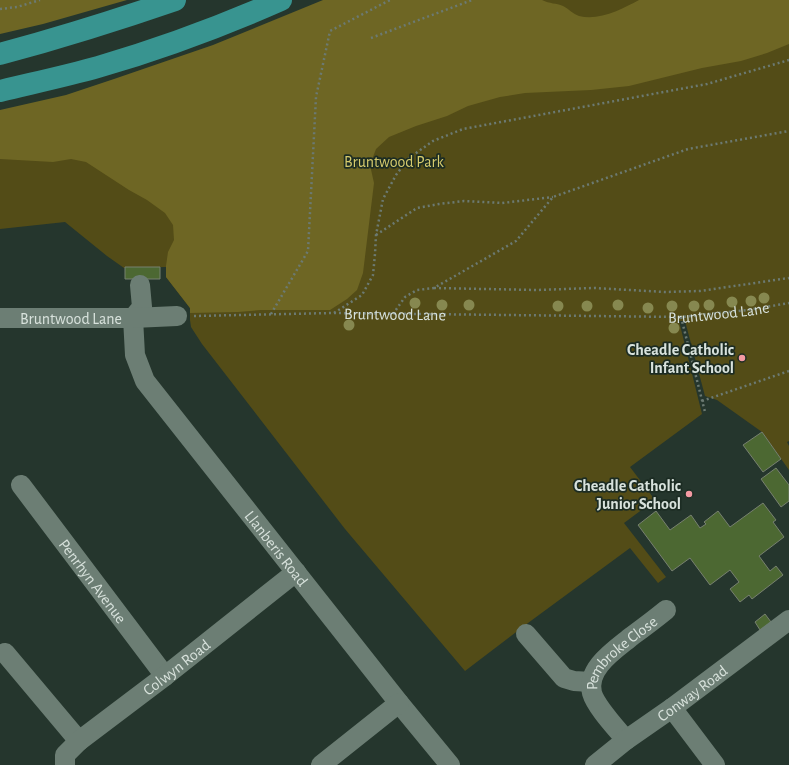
<svg xmlns="http://www.w3.org/2000/svg" width="789" height="765" viewBox="0 0 789 765" font-family="'Alegreya Sans',sans-serif">
<style>
.green{fill:#534c17}
.forest{fill:#6e6624}
.building{fill:#4c6832;stroke:#778070}
.lines{fill:none;stroke-linecap:round;stroke-linejoin:round}
.path{stroke:#6c7a72;stroke-width:2.5;stroke-dasharray:2 3;stroke-linecap:butt}
.minor{stroke:#6c7e74;stroke-width:20}
.highway{stroke:#389490;stroke-width:22}
.tree{fill:#868850}
.poi-dot{fill:#f49aa3;stroke:#1c2c23;stroke-width:1.5}
.labels{text-anchor:middle;stroke-width:3.5;stroke-linejoin:round;paint-order:stroke}
.park-label{font-size:16px;fill:#d6cb6d;stroke:#1c2c23}
.street-label{font-size:16px;fill:#d8e2dc;stroke:#1c2c23}
.poi-label{font-size:16px;font-weight:bold;fill:#d8e2dc;stroke:#1c2c23;text-anchor:end}
</style>
<rect width="100%" height="100%" fill="#25362d"/>
<path class="green" d="M354,0h435v441l-2,1 2,4v24l-27,-38 -45,-32 -12,-4 -20,-75h-6l23,93 -72,53 25,33 -31,23 42,54 -8,6 -28,-35 -102,75 -63,48 -120,-142 -143,-185 -11,-17 -1,-7v-12l-24,-31v-10l-42,1 -17,-12 -42,-34 -65,7v-94z"/>
<path class="forest" d="M0,0h127l-84,24 -43,10z
M323,0h219c8,4 14,3 21,6 6,3 10,8 16,10 21,5 43,-7 60,-16h150v44l-22,9 -26,8 -39,7 -73,18 -38,4 -66,3 -25,4 -32,9 -21,10 -31,10 -27,11 -13,12 -6,16 4,18 -11,90 -6,17 -10,9 -17,11h-69l-23,2 -48,1v-5l-24,-31v-11l2,-14 6,-12 -1,-15 -8,-12 -18,-13 -18,-10 -43,-28 -15,-3 -18,3 -53,-3v-49l66,-15 48,-16 99,-34z"/>
<path class="building" d="M125,267h35v12h-35z
M762,432l19,27 -18,13 -20,-27z
M776,468l13,17v16l-8,6 -20,-28z
M763,503l13,17 -3,2 11,15 -25,19 11,15 6,-5 7,9 -31,24 -3,-4 -9,7 -10,-13 9,-7 -9,-12 -20,15 -20,-27 -18,13 -34,-46 18,-14 14,19 21,-15 9,13 6,-4 -2,-2 14,-11 12,16z
M765,614l6,8 -11,8 -5,-8z"/>
<g class="lines">
<g class="path">
<path d="M0,9l17,-2 23,-7"/>
<path d="M371,38l101,-38"/>
<path d="M376,235l41,-27 22,-4 25,-3 38,2 51,-6"/>
<path d="M434,288l102,2 58,-2 71,4 35,-1 89,-13"/>
<path d="M334,313l28,-18 11,-20 2,-21 1,-19 7,-36 13,-24 13,-17 24,-17 30,-12 244,-45 82,-24"/>
<path d="M271,314l37,-63 8,-154 14,-66 60,-31"/>
<path d="M393,314l12,-17 12,-7 17,-2 82,-47 37,-44 135,-48 101,-18"/>
<path id="s1" d="M194,316l139,-3 348,4 67,-7 41,-7"/>
<path d="M681,317l24,95"/>
<path d="M702,401l87,-30"/>
</g>
<g class="minor">
<path id="s2" d="M140,285l2,22 -9,11 2,37 10,26 254,322 51,62"/>
<path id="s3" d="M0,318h133l44,-2"/>
<path id="s4" d="M21,485l144,191"/>
<path d="M526,634l38,44 10,3 17,1"/>
<path d="M5,653l74,88"/>
<path d="M672,708l43,57"/>
<path id="s5" d="M626,740c-9,-11 -30,-33 -34,-47 -6,-25 23,-43 40,-57 11,-8 23,-17 34,-26"/>
<path id="s6" d="M65,765v-10l14,-14 86,-65 131,-104"/>
<path d="M321,765l78,-62"/>
<path id="s7" d="M595,765l31,-25 46,-32 117,-88"/>
</g>
<path class="highway" d="M0,54c59,-16 117,-34 175,-54
M0,91c33,-8 66,-15 98,-24 62,-18 124,-41 183,-67"/>
</g>
<g class="tree">
<circle cx="764" cy="298" r="5.5"/>
<circle cx="751" cy="301" r="5.5"/>
<circle cx="732" cy="302" r="5.5"/>
<circle cx="415" cy="303" r="5.5"/>
<circle cx="442" cy="305" r="5.5"/>
<circle cx="469" cy="305" r="5.5"/>
<circle cx="618" cy="305" r="5.5"/>
<circle cx="709" cy="305" r="5.5"/>
<circle cx="558" cy="306" r="5.5"/>
<circle cx="587" cy="306" r="5.5"/>
<circle cx="672" cy="306" r="5.5"/>
<circle cx="694" cy="306" r="5.5"/>
<circle cx="648" cy="308" r="5.5"/>
<circle cx="349" cy="325" r="5.5"/>
<circle cx="674" cy="328" r="5.5"/>
</g>
<g class="poi-dot">
<circle cx="742" cy="358" r="4"/>
<circle cx="689" cy="494" r="4"/>
</g>
<g class="labels">
<g class="park-label">
<text x="394" y="167">Bruntwood Park</text>
</g>
<g class="street-label">
<text dy="6" stroke="none"><textPath href="#s1" startOffset="525">Bruntwood Lane</textPath></text>
<text dy="6" stroke="none"><textPath href="#s1" startOffset="201">Bruntwood Lane</textPath></text>
<text dy="6" stroke="none"><textPath href="#s3" startOffset="71">Bruntwood Lane</textPath></text>
<text dy="6" stroke="none"><textPath href="#s2" startOffset="314">Llanberis Road</textPath></text>
<text dy="6" stroke="none"><textPath href="#s4" startOffset="120">Penrhyn Avenue</textPath></text>
<text dy="6" stroke="none"><textPath href="#s5" startOffset="111">Pembroke Close</textPath></text>
<text dy="6" stroke="none"><textPath href="#s6" startOffset="152">Colwyn Road</textPath></text>
<text dy="6" stroke="none"><textPath href="#s7" startOffset="121">Conway Road</textPath></text>
</g>
<g class="poi-label">
<text x="734" y="355">Cheadle Catholic<tspan x="734" dy="18">Infant School</tspan></text>
<text x="681" y="491">Cheadle Catholic<tspan x="681" dy="18">Junior School</tspan></text>
</g>
</g>
</svg>
